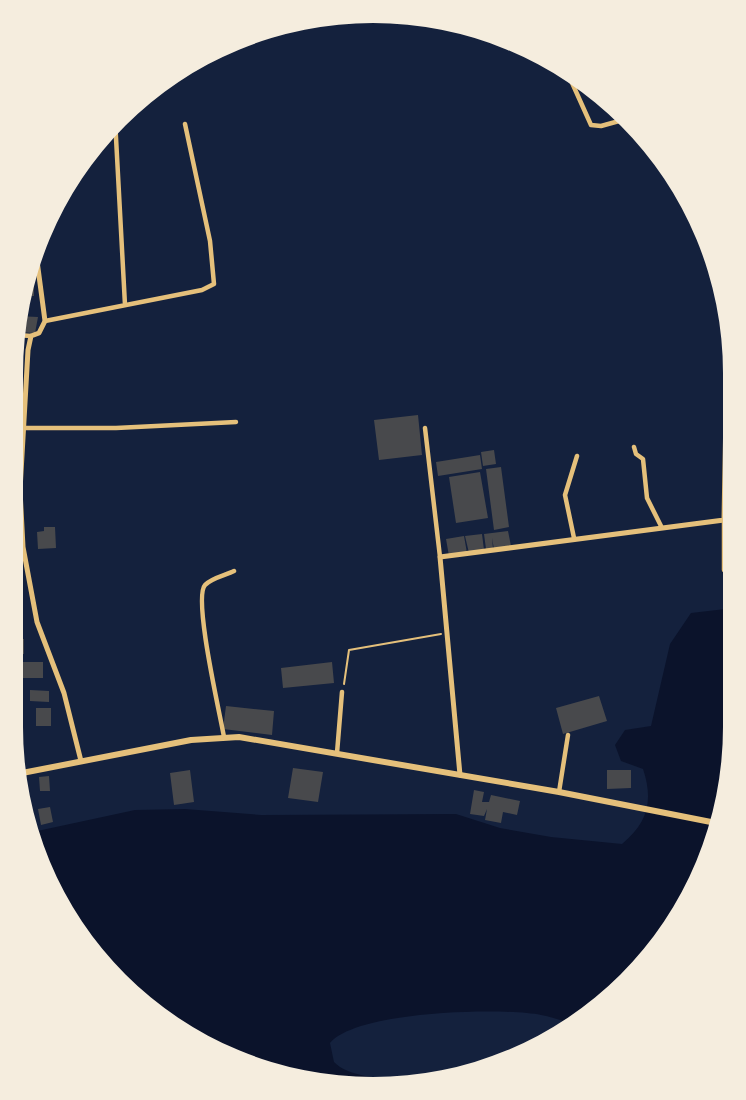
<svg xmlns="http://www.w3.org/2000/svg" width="746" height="1100" viewBox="0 0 746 1100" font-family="'DM Sans',sans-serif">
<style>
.water{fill:#0b132b}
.building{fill:#48494c}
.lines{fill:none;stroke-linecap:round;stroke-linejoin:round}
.path{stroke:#e5c07b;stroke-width:2}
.minor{stroke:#e5c07b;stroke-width:4.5}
.tertiary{stroke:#e5c07b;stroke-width:5}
.secondary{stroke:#e5c07b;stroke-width:6}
</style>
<rect width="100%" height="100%" fill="#14213d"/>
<path class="water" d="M734,608l1,119 -27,139 -79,118 -56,40c-11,-3 -21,-7 -32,-9 -40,-8 -185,-4 -211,28l4,19c22,23 92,17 123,16l-14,5 -117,3 -92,-24 -100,-62 -63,-72 -43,-95 107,-23 50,-1 76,6 195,-1 44,14 51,9 71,7c25,-21 32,-42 21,-75l-22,-8 -6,-16 10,-15 26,-4 19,-82 21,-31z"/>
<path class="building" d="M28,274h6v22h-14z
M17,316l21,1 -3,16 -18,-1z
M418,415l4,40 -43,5 -5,-40z
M494,450l2,14 -13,2 -2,-14z
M480,455l2,14 -44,7 -2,-14z
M501,467l8,60 -15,3 -8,-61z
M480,472l8,46 -32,5 -7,-46z
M44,527h11l1,21 -18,1 -1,-17 7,-1z
M508,531l3,15 -17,3 -2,-11 1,11h-7l-2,-15z
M482,534l2,16 -15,3 -4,-17z
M464,536l3,17 -18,3 -3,-17z
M12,639h12v15h-12z
M12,662h31v16h-32z
M332,662l2,21 -51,5 -2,-20z
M30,690l19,1v11l-19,-1z
M599,696l8,25 -44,13 -7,-26z
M226,706l48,5 -2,24 -49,-6z
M36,708h15v18h-15z
M293,768l30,4 -5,30 -30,-4z
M190,770l4,32 -20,3 -4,-32z
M607,770h24v18l-24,1z
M49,776l1,15h-10l-1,-14z
M474,790l10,2 -2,10h7l2,-7 29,6 -3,14 -14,-3 -2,11 -16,-3 2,-11 -3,7 -14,-2z
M27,791l6,39 -6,1 -8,-39z
M50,807l3,15 -12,3 -3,-16z"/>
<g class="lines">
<path class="path" d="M344,684l5,-34 92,-16"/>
<path class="minor" d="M468,31l2,-1
M569,76l22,49 10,1 29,-8
M115,119l10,186
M45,321l157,-31 12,-6 -4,-43 -25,-117
M17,335l14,1
M23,428h93l120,-6
M425,428l15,129
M634,447l2,7 7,5 4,39 14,28
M574,538l-9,-43 12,-39
M724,570v-50h8
M224,737c-4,-23 -31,-139 -19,-152 6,-7 21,-10 29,-14
M337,753l5,-61
M559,792l9,-57"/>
<path class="tertiary" d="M36,253l9,68 -6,12 -8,3 -3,14 -8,140 3,57 14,75 27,71 17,68
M460,775l-20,-218 284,-37 4,-218"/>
<path class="secondary" d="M17,774l174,-34 48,-3 320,55 157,31"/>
</g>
<path d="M0 0H746V1100H0ZM373 23H373A350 350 0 0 1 723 373V727A350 350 0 0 1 373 1077H373A350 350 0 0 1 23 727V373A350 350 0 0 1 373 23Z" fill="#f5edde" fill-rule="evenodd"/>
</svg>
